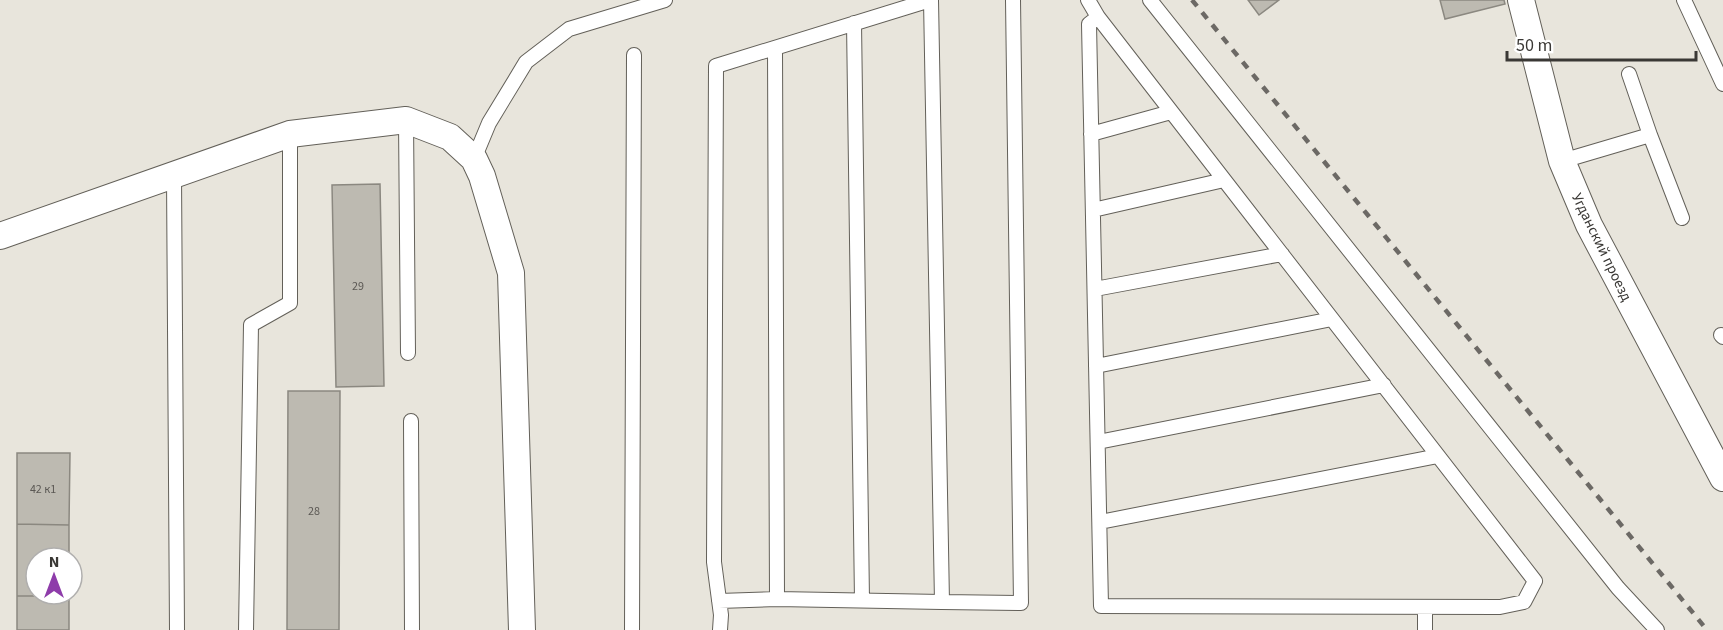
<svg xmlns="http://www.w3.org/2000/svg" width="1723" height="630" viewBox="0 0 1723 630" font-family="'Source Sans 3',sans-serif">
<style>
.building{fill:#bdbab1;stroke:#8b8880;stroke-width:1.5}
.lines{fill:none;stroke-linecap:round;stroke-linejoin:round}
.service-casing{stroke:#636059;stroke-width:16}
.minor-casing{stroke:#636059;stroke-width:28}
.service{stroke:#fff;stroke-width:14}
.minor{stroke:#fff;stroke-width:26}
.rail{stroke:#6c6965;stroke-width:4.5;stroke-dasharray:8 8;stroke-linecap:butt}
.labels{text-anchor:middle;stroke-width:5;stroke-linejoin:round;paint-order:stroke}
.number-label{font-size:12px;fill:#5b5854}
.street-label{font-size:15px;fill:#3a3835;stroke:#fff}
</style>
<rect width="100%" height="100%" fill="#e8e5dc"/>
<path class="building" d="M1248,0h31l-20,15z
M1440,0h64l1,4 -60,15z
M380,184l4,202 -48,1 -4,-202z
M288,391h52l-1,239h-52z
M17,453h53l-1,72 -52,-1z
M17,524l52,1v33h-33v36l33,2h-52z
M17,596h52v34h-52z"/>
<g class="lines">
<g class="service-casing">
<path id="service" d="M931,0l11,602 79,1 -8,-603
M1088,0l10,17
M1150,0l468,588 39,42
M1684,0l39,84
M1098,17l437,564 -11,21 -24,5 -399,-1 -12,-582z
M854,23l8,577
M775,48l2,551 165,3
M1629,74l21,61
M406,120l2,233
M1091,134l80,-22
M474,159l15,-36 37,-61 43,-33 96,-29
M1562,161l88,-26 32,83
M174,176l3,454
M1093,210l131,-30
M1095,289l187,-35
M1721,335l2,2
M1096,366l236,-47
M411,421l1,209
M1098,442l286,-57
M1100,522l338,-66
M719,601l58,-2
M246,630l5,-305 39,-22v-169
M632,630l2,-575
M720,630l1,-15 -7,-53 2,-496 214,-66
M1425,630v-23"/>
</g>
<g class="minor-casing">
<path id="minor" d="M1521,0l41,161 27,64 134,253
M0,236l290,-102 116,-14 44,17 24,22 8,17 29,97 11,357"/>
</g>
<use href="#service" class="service"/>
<use href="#minor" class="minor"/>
<path class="rail" d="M1192,0l515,630"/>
</g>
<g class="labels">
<g class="number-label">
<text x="358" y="290">29</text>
<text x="43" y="493">42 к1</text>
<text x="314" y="515">28</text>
</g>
<g class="street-label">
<text transform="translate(1602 247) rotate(64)" y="5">Угданский проезд</text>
</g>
</g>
<g transform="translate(54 576)"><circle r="28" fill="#ffffff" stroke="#b0afae" stroke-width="1.5"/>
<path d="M0-4.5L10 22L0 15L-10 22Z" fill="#8e3caa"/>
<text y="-9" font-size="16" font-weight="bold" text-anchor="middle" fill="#3a3835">N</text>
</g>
<path d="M1507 51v9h189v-9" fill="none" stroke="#3a3835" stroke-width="3"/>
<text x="1516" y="51" font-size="18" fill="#3a3835" stroke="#ffffff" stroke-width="4.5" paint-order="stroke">50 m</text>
</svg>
